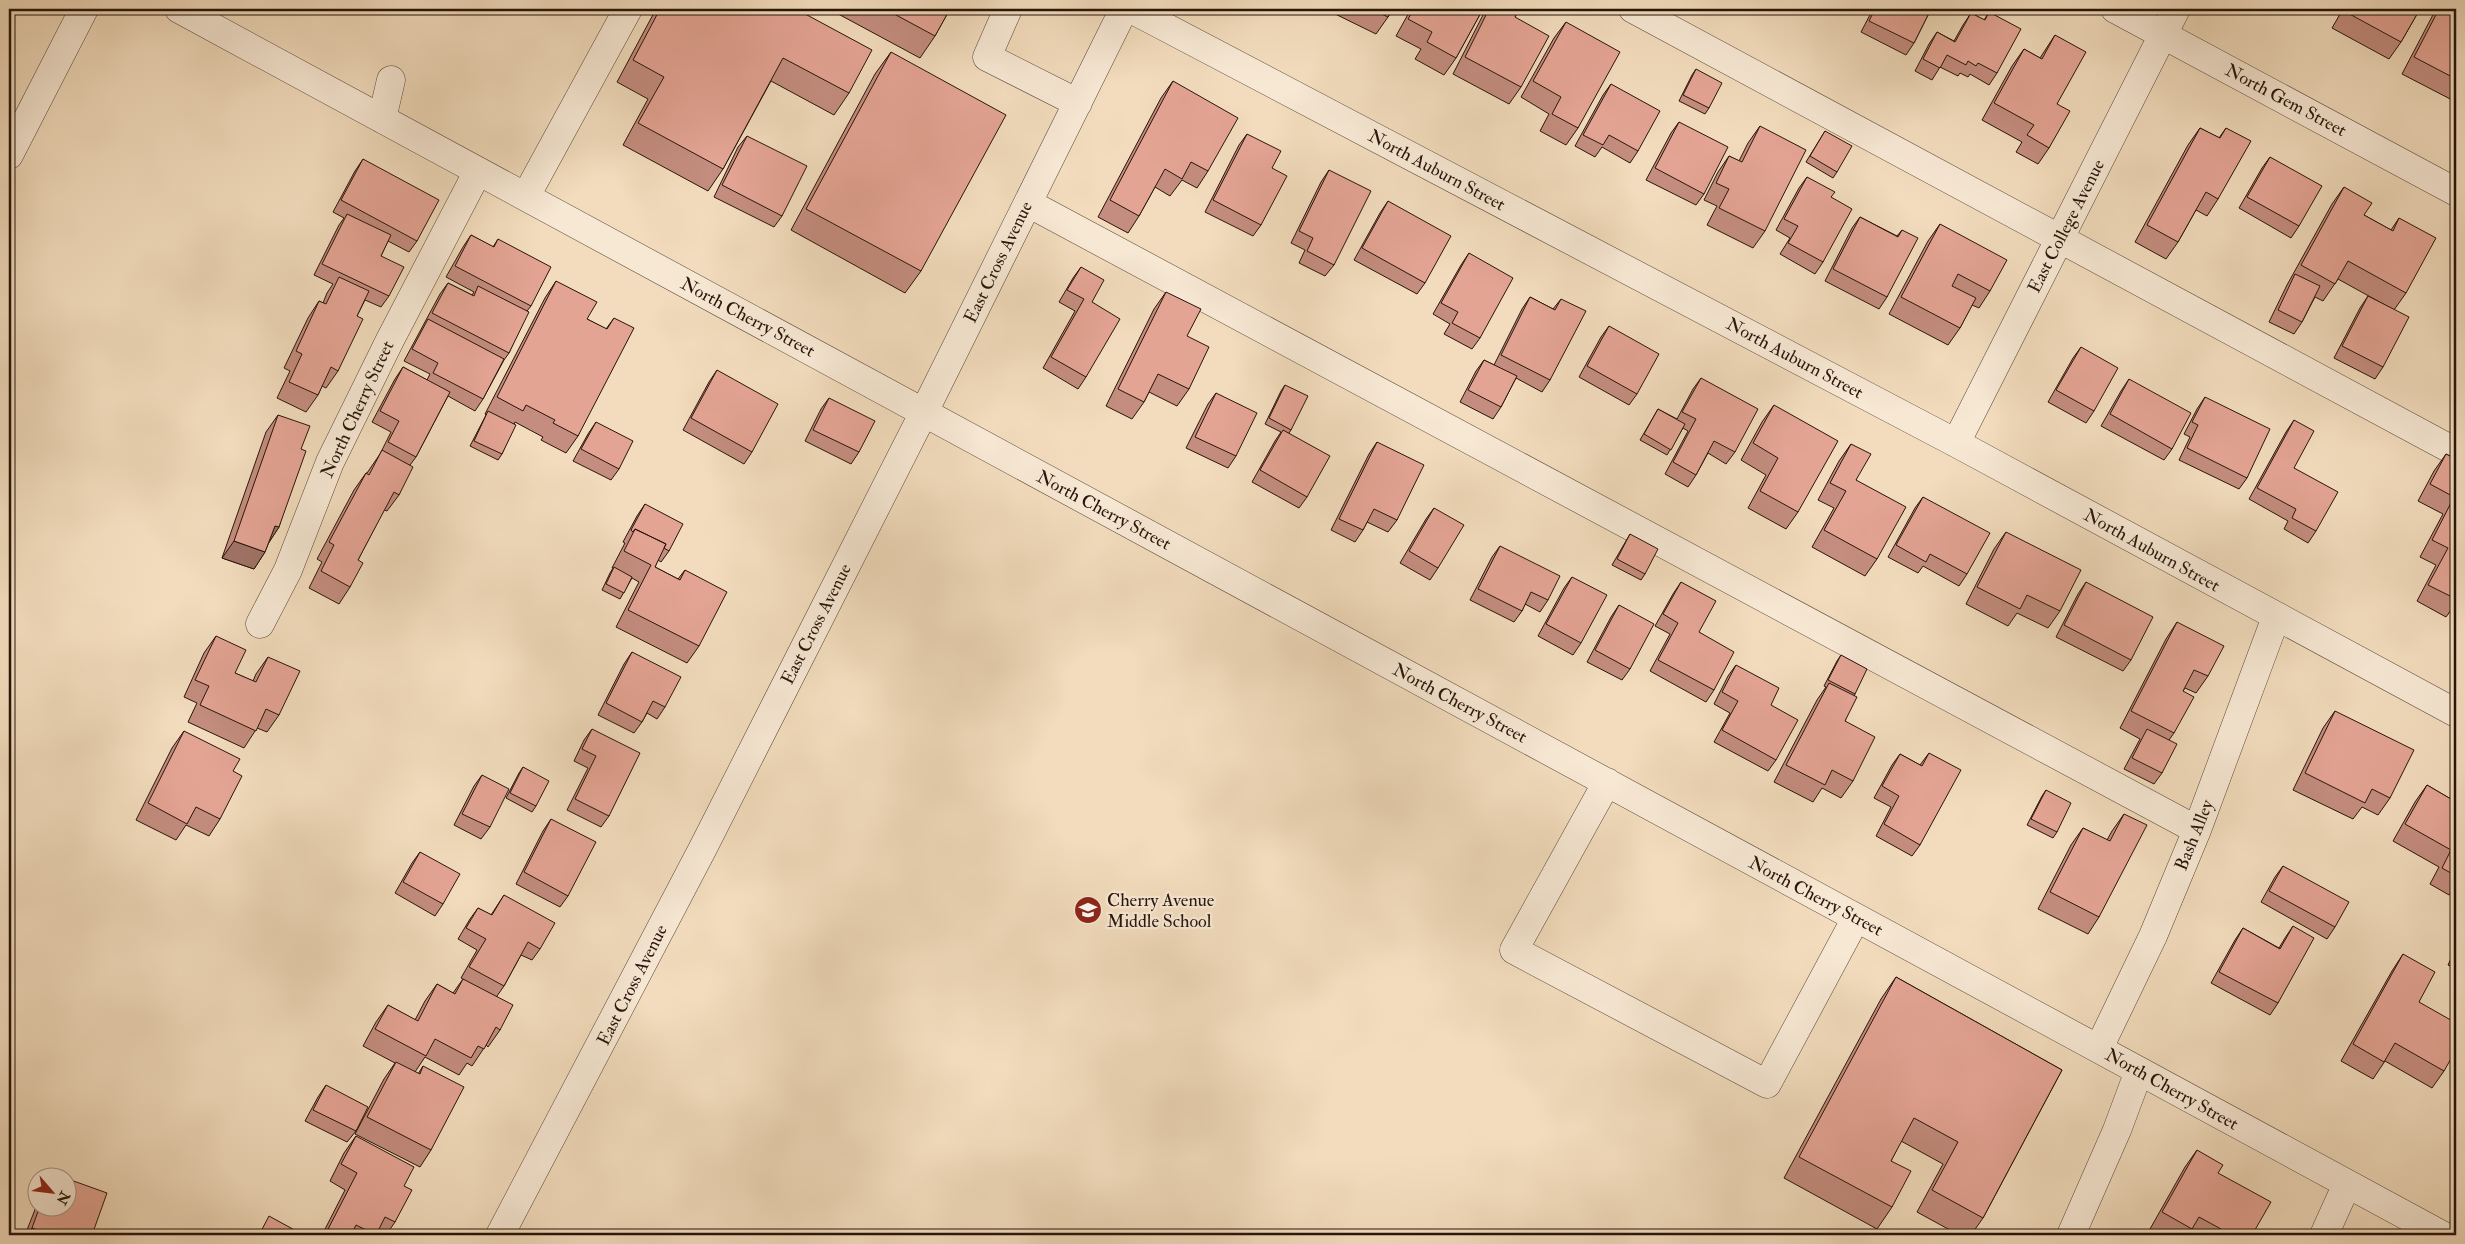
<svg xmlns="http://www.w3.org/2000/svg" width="2465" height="1244" viewBox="0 0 2465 1244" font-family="'IM FELL Double Pica',serif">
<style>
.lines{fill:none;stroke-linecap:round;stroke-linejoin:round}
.minor-casing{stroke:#5a4637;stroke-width:29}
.minor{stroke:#f7e8d4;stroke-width:28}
.wall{fill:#c48d7f;stroke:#27140a}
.shaded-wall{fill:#a07368;stroke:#27140a}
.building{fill:#e4a494;stroke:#27140a}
.labels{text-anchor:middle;stroke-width:4.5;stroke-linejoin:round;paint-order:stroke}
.street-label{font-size:18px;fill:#27140a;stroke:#f7e8d4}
.poi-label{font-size:18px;fill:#27140a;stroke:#f7e8d4;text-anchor:start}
</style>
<rect width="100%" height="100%" fill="#f2dcbd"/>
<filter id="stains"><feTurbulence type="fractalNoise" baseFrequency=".004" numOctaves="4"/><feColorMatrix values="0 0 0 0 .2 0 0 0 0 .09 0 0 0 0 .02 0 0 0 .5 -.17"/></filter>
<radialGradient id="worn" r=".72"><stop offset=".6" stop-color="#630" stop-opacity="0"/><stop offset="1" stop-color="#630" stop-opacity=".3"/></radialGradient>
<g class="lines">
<g class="minor-casing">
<path id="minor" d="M179,9l2263,1226
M1008,9l-21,48 91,46
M1131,9l825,434 500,270
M1633,9l823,443
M2115,9l341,183
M382,119l9,-39
M9,155l75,-146
M526,196l102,-187
M1028,203l1169,627
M1956,443l220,-434
M260,624l28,-54 42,-108 60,-122 88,-169
M1607,782l-93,168 253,134 89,-166
M2099,1048l54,-112 44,-106 79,-213
M500,1235l203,-387 221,-436 200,-403
M2071,1235l46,-105 22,-59
M2324,1235l23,-51"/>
</g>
<use href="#minor" class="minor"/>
</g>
<path class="wall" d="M656,9h140l53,84 -15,22 -63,-34 -48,88 -15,22 -85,-46 25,-46 -31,-17z
M829,9h121l-15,27 -15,22z
M1325,9h68l-5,8 -12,17z
M1411,9h72l-27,49 -12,17 -29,-16 6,-10 -25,-13z
M1486,9h33l-4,8 6,70 -12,17 -56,-30z
M1873,9h58l-17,34 -8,12 -45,-23z
M2284,9h11l-3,4z
M2343,9h77l-19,33 -12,17 -57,-31z
M2436,9h20v93l-54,-28z
M1989,12l8,61 -8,12 -19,-11 -2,3 -8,-4 -2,3 -18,-9 -8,13 -17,-9 14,-27 8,-12 17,9 9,-16 8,-12 13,7z
M1566,22l12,106 -12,17 -26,-14 9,-17 -28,-17 33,-59z
M2055,35l2,69 -8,44 -11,16 -22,-12 6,-10 -40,-22 30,-54 12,-17 16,9z
M891,52l30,219 -16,22 -114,-63 84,-156z
M1696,69l13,39 -4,6 -26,-13 13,-26z
M1173,81l35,90 -11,17 -15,-8 -12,16 -15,-9 -16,29 -11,17 -30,-16 63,-119z
M1611,84l27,67 -8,12 -28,-16 -7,10 -20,-11 28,-51z
M1679,122l25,72 -8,11 -50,-25 25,-47z
M1760,126l5,105 -12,17 -46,-23 10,-19 -13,-6 14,-28 11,-16 10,5 9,-18z
M2200,128l19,10 7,-10 -8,71 -11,17 -11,-6 -18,32 -12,17 -31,-17 53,-97z
M1825,131l12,41 -4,6 -27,-16z
M1247,134l25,34 -11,57 -8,11 -48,-24 34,-67z
M747,136l35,80 -8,11 -60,-30 24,-50z
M2270,157l29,69 -8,12 -52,-30 23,-40z
M363,159l54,82 -8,11 -21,-11 -7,15 8,40 -8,11 -16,-7 -8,16 -19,55 -12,17 -4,-2 -4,9 -12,17 -29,-14 13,-27 -6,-3 24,-50 11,-17 4,2 4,-10 6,-9 -19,-9 25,-50 5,-7 -11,-6 22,-41z
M1329,170l5,95 -9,11 -26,-13 6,-13 -14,-7 30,-61z
M1807,177l24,20 -8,65 -8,12 -35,-20 10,-16 -14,-8 23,-42z
M2344,187l20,28 27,15 8,-12 7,75 -12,17 -56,-31 -15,22 -8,-4 -13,25 -8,12 -25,-12 18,-37 45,-81z
M1388,201l37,82 -8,11 -63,-34 26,-47z
M1860,217l37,19 5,-6 -15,67 -8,12 -54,-28 27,-53z
M1940,224l50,67 -11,17 -7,-3 -12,23 -12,17 -59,-31 39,-73z
M471,235l22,12 5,-8 33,67 -4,5 -18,42 -5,7 -21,39 -8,12 -27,-15 -32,61 -6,8 -11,30 -12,16 -3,-1 -26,50 -8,27 -11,17 -30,-16 13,-26 -5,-3 37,-69 12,-17h1l13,-19 11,-22 -19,-10 23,-43 8,-12 24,13 3,-6 -26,-13 36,-67 8,-11 24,12 2,-3 -28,-15 17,-30z
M1469,253l11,85 -8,11 -28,-15 6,-10 -17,-10 28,-49z
M1081,267l11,35 -6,75 -8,12 -35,-21 32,-57 -16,-9 14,-24z
M556,281l31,38 19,10 8,-11 -36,118 -12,17 -25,-13 2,-3 -28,-15 -13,32 -4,6 -28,-14 16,-31 -1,-1 60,-116z
M1166,292l23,97 -12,17 -28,-14 -5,10 -12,17 -26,-13 48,-97z
M2368,296l15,71 -8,12 -41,-21 26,-50z
M1530,297l23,12 8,-10 -11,81 -8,12 -26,-14 -15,29 -8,12 -33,-17 16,-31 8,-11 10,5 28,-56z
M1609,326l28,68 -8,11 -50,-28 22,-40z
M2081,347l13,64 -8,12 -38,-21 25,-44z
M717,370l35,82 -8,12 -61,-34 26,-48z
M1701,378l34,74 -9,12 -18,-11 -12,22 -8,12 -23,-13 23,-43 -5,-3 -16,27 -27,-15 18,-31 19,10 16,-30z
M2129,379l43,70 -8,11 -63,-34 20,-35z
M1285,385l6,45 -2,3 18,64 -8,11 -47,-26 23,-41 6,-9 -16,-8 16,-33z
M1216,393l20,63 -8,12 -42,-20 22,-44z
M2205,397l42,81 -8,11 -60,-29 11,-23 -6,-3 13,-25z
M829,398l30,54 -8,12 -46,-23 16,-32z
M1774,405l24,107 -12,17 -38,-21 18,-33 -25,-15 21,-38z
M278,415l23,34 -22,78 -10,15 -4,10 -11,17 -32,-11 44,-126z
M2294,420v48l22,63 -8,12 -24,-14 4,-8 -39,-22 37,-67z
M596,422l23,47 -8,11 -38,-19 15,-27z
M1377,442l20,78 -9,12 -21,-10 -4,8 -8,12 -24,-12 38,-76z
M1851,444l5,36 21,79 -12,17 -53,-29 22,-39 -16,-8 21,-39z
M2446,454l10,5v144l-10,14 -29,-16 19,-36 -16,-8 23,-43 -25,-13 16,-30z
M1923,497l44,77 -8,12 -36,-20 -5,7 -30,-16 27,-49z
M645,504l24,47 -8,11 -3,-2 -3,7 23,12 7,-9 14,76 -12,17 -71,-36 23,-45 -7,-4 -12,21 -18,-9 8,-17 3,-5h-1l13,-25 -2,-1 14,-26z
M1434,508l4,60 -8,12 -30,-17 26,-44z
M2006,532l54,79 -12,17 -31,-15 -9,13 -42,-22 28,-55z
M1630,534l15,40 -4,6 -29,-15z
M1500,546l48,54 -8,12 -15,-8 -3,7 -8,11 -44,-22 22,-43z
M1572,577l9,66 -8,12 -35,-19 26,-48z
M1681,582l18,50 15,58 -8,12 -56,-31 20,-37 -15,-8 18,-32z
M2086,582l45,78 -8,11 -67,-34 22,-43z
M1619,605l11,64 -8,11 -35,-18 24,-45z
M2177,622l31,54 -12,17 -11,-5 -2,3 -9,42 -5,7 -7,33 -8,11 -30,-15 16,-30 -20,-11 46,-89z
M216,636l19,37 18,8 3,-7 12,-17 11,58 -12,17 -10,-4 -13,20 -56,-26 9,-19 -13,-6 20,-44z
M632,652l33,55 -8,12 -10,-6 -5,9 -8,11 -36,-18 26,-51z
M1841,655l14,39 -10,27 8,60 -12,17 -19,-10 -9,14 -39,-20 43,-82 9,-13 -2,-1 13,-25z
M1736,665l40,95 -8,11 -54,-29 16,-29 -16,-9 14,-28z
M2335,711l55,87 -12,17 -16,-8 -9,12 -60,-29 30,-62z
M592,729l17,87 -8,11 -34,-17 21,-42 -14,-7 10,-21z
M184,731l36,88 -11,17 -23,-11 -10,15 -40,-20 36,-72z
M1929,753l-9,92 -8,11 -36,-20 15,-29 -17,-9 18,-33 8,-11 20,11z
M523,767l13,39 -4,6 -26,-14 13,-25z
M482,775l8,52 -9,12 -27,-14 20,-39z
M2427,785l29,17v83l-7,10 -19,-11 9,-17 -46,-26 22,-39z
M2046,790l11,42 -4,6 -26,-13 15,-29z
M2124,814l-25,103 -11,17 -50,-25 33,-64 12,-17 24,12 5,-9z
M551,819l17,77 -8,11 -44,-23 27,-53z
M420,852l23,52 -8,12 -40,-23 17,-30z
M2283,866l52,61 -8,12 -66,-37 14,-25z
M504,895l36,54 -8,11 -11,-5 -17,31 -7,10 3,34 -12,17 -2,-2 -14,21 -5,-3 -8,12 -34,-18 -10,15 3,2 5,-8 8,84 -11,17 -65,-33 29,-55 11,-16 -32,-17 13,-24 12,-17 27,15 10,-19 12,-17 16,9 10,-14 -2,-1 16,-28 -19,-11 12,-20 8,-11 13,7z
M2293,926l-15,77 -8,12 -59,-32 24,-43 8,-12 36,20 6,-10z
M2456,948v21l-8,-4z
M2403,954l16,48 25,69 -12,17 -47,-27 -12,18 -32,-18 51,-90z
M1896,977l166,93 -79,148 -12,17h-12l-42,-23 26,-48 -42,-23 -10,20 1,46 -15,22 -93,-51 97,-179z
M326,1085l30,46 -9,11 -42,-21 13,-24z
M356,1136l48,50 -9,36 -9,13h-64l23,-45 -15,-9 14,-28z
M2197,1150l21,23 34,62h-62l-1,-1 -1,1h-27l-11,-6 35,-62z
M38,1202v4h30l24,29h-67z"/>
<path class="shaded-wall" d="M275,526l4,1 -11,17z
M234,541l31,11 -11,17 -32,-11z
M32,1228l21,7h-26z"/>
<path class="building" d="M660,9h136l76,41 -23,43 -66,-35 -60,111 -85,-46 26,-46 -31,-17z
M885,9h65l-15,27z
M1371,9h22l-5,8z
M1414,9h69l-27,49 -29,-16 5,-10 -24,-13z
M1489,9h30l-4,8 34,19 -28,51 -56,-30z
M1875,9h56l-17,34 -45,-22z
M2345,9h75l-19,33 -57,-31z
M2439,9h17v70l-42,-22z
M1989,12l32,17 -24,44 -19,-10 -2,3 -8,-5 -2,4 -19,-10 -7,13 -17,-9 14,-27 18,10 16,-29 14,7z
M1566,22l54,30 -42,76 -26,-14 9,-17 -28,-16z
M2055,35l31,17 -29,52 13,7 -21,37 -22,-13 7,-10 -40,-22 30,-54 18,10z
M891,52l115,63 -85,156 -115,-62z
M1696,69l26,14 -13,25 -26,-13z
M1173,81l65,37 -30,53 -17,-9 -9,17 -17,-10 -26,47 -29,-16z
M1611,84l49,27 -22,40 -29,-16 -6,10 -20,-10z
M1679,122l49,25 -24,47 -49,-26z
M1760,126l46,24 -41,81 -46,-23 10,-19 -13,-6 13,-27 13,6z
M2200,128l20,10 6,-10 25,13 -33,58 -12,-7 -28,50 -31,-17z
M1825,131l27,15 -15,26 -27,-16z
M1247,134l34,17 -9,17 15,8 -26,49 -48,-25z
M747,136l60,30 -25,50 -60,-31z
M2270,157l52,29 -23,40 -52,-29z
M363,159l76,41 -22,41 -76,-41z
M1329,170l42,21 -37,74 -27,-14 6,-13 -14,-7z
M1807,177l28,15 -4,5 21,12 -29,53 -35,-19 10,-17 -14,-7z
M2344,187l28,16 -8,12 29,16 6,-13 37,20 -30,55 -58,-32 -13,23 -34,-19z
M1388,201l63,35 -26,47 -63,-35z
M347,214l44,21 -10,21 23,11 -15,29 -67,-32z
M1860,217l38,20 4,-7 16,8 -31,59 -54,-28z
M1940,224l67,36 -17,31 -32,-17 -6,12 24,12 -16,30 -59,-31z
M471,235l23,12 4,-8 53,28 -20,39 -76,-40z
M1469,253l44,25 -33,60 -28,-15 6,-11 -17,-9z
M1081,267l23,13 -12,22 28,17 -34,58 -35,-20 33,-58 -17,-9z
M2295,274l25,12 -18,36 -24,-12z
M339,277l30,14 -12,25 6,3 -25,52 -7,-4 -13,28 -29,-13 13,-28 -6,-3 23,-50 7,3z
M556,281l41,21 -10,17 20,10 7,-11 20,10 -56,108 -25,-13 2,-3 -29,-15 -3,6 -26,-14z
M448,283l26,13 4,-10 51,26 -20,41 -77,-40z
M1166,292l35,17 -14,27 22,11 -20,42 -31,-15 -14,28 -26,-13z
M2368,296l41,21 -26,50 -41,-21z
M1530,297l25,13 6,-11 25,12 -36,69 -49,-25z
M428,319l76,40 -21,40 -50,-26 5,-10 -26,-14z
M1609,326l50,28 -22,40 -50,-28z
M2081,347l37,21 -24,43 -38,-21z
M1484,360l33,16 -16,31 -33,-17z
M403,367l47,25 -34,65 -28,-15 11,-21 -19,-10z
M717,370l61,34 -26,48 -61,-34z
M1701,378l57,31 -23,43 -21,-11 -18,34 -23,-13 23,-43 -14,-7z
M2129,379l62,34 -19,36 -62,-35z
M1285,385l23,11 -17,34 -22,-12z
M1216,393l41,20 -21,43 -41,-19z
M2205,397l65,32 -23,49 -60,-30 11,-23 -6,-3z
M829,398l46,23 -16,31 -46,-22z
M1774,405l64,36 -40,71 -38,-21 18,-33 -25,-15z
M1658,409l27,15 -14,26 -27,-16z
M488,411l28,14 -14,29 -28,-13z
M278,415l32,11 -9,23 5,2 -27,76 -4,-1 -10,26 -31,-11z
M2294,420l20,11 -20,37 44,24 -22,39 -24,-13 4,-9 -39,-21z
M596,422l37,19 -14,28 -38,-20z
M1283,430l47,26 -23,41 -47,-27z
M1377,442l47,23 -27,55 -23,-11 -11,21 -24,-11z
M1851,444l20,10 -15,26 50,27 -29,52 -53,-29 22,-39 -16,-8z
M382,450l31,17 -14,28 -5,-3 -36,68 5,3 -13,24 -29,-16 13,-26 -5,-3 37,-69 3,2z
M2446,454l10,5v140l-28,-14 20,-37 -16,-8 22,-43 -24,-13z
M1923,497l67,36 -23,41 -37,-20 -4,8 -30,-17z
M645,504l38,20 -14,27 -5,-3 2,-4 -31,-15 -2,3 -2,-2z
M1434,508l30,17 -26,43 -29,-17z
M635,529l31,15 -11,23 25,13 5,-10 42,22 -28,54 -71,-36 23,-45 -27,-14z
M2006,532l75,38 -21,41 -33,-16 -7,14 -43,-22z
M1630,534l28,15 -13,25 -28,-15z
M1500,546l60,30 -12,24 -17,-8 -9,19 -44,-22z
M614,567l18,10 -8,16 -18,-9z
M1572,577l35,18 -26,48 -35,-19z
M1681,582l35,19 -17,31 35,20 -20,38 -56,-30 20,-37 -15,-9z
M2086,582l67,35 -22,43 -67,-35z
M1619,605l35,19 -24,45 -35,-19z
M2177,622l47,24 -16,30 -14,-6 -11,21 11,6 -20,36 -43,-22z
M216,636l30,14 -11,23 21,9 12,-25 32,14 -21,44 -13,-6 -10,22 -56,-26 9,-19 -14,-6z
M632,652l49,25 -16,30 -12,-6 -11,21 -36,-19z
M1841,655l26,14 -12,25 -27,-14z
M1736,665l43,23 -8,17 27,15 -22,40 -54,-30 16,-29 -16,-9z
M1829,683l28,14 -12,24 30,16 -22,44 -21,-11 -7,15 -39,-20z
M2335,711l79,39 -24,48 -18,-9 -7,14 -60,-30z
M592,729l48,24 -31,63 -34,-17 21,-43 -14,-7z
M2147,729l30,15 -15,29 -30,-15z
M184,731l56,28 -7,12 9,5 -22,43 -24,-12 -9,17 -39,-21z
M1929,753l32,17 -41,75 -36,-21 15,-28 -17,-10 18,-32 22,12z
M523,767l26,14 -13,25 -26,-13z
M482,775l27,14 -19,38 -28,-13z
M2427,785l29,17v74l-14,-8 9,-18 -46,-26z
M2046,790l25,13 -14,29 -26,-13z
M2124,814l23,11 -48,92 -49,-25 33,-64 27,13z
M551,819l45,23 -28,54 -44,-24z
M420,852l40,22 -17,30 -40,-22z
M2283,866l66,36 -14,25 -66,-36z
M504,895l51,28 -15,26 -12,-7 -24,44 -35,-19 17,-28 -20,-11 12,-20 14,7z
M2293,926l21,12 -36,65 -59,-31 24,-44 37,21z
M2403,954l32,18 -16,30 37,21v27l-12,21 -49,-28 -11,19 -31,-18z
M1896,977l166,93 -79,148 -51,-28 26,-48 -44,-24 -23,43 20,10 -19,36 -93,-50z
M463,979l50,26 -13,25 -4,-3 -12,22 -6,-3 -7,12 -36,-19 -9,17 -51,-27 13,-24 30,16 19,-37 18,10z
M396,1062l24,12 3,-8 41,21 -33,63 -64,-33z
M326,1085l42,22 -12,24 -43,-21z
M356,1136l58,31 -10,19 8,4 -17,32 -10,-5 -9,18 -20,-10 -5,10h-26l32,-62 -16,-9z
M2197,1150l26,15 -5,8 53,29 -19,33h-20l-33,-18 -7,12 -30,-17z
M52,1173l10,3h-12z
M68,1179l39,14 -15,42h-39l-21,-7 8,-22h28z
M269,1216l31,17 -1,2h-40z"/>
<defs>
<g id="school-disc" transform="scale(1.4375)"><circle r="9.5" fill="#8f2418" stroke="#f7e8d4"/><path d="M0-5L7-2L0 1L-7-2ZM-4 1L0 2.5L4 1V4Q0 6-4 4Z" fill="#fff"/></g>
</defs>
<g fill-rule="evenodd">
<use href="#school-disc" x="1088" y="910"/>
</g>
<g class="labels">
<g class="street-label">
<text transform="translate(2286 100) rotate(28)" y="6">North Gem Street</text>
<text transform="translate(1437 170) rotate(28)" y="6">North Auburn Street</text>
<text transform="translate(2066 226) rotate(-63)" y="6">East College Avenue</text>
<text transform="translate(998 262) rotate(-64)" y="6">East Cross Avenue</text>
<text transform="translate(748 317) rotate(28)" y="6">North Cherry Street</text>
<text transform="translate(1795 358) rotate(28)" y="6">North Auburn Street</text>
<text transform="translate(357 409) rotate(-65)" y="6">North Cherry Street</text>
<text transform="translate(1104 510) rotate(28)" y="6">North Cherry Street</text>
<text transform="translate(2152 550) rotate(29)" y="6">North Auburn Street</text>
<text transform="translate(816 624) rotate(-63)" y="6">East Cross Avenue</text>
<text transform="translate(1460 703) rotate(28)" y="6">North Cherry Street</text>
<text transform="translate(2194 835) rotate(-68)" y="6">Bash Alley</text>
<text transform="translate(1816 896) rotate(28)" y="6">North Cherry Street</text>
<text transform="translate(632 985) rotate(-63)" y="6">East Cross Avenue</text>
<text transform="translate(2172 1089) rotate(29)" y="6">North Cherry Street</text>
</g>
<g class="poi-label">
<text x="1107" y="906">Cherry Avenue<tspan x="1107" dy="21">Middle School</tspan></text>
</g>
</g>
<rect width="2465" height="1244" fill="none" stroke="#f2dcbd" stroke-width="30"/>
<rect x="10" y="10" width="2445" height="1224" fill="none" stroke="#27140a" stroke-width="2.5"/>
<rect x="15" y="15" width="2435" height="1214" fill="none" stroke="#27140a"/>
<g transform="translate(52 1192) rotate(118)"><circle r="24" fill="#f7e8d4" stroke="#a49383"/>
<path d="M0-4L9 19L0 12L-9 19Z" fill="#8f2418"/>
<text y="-8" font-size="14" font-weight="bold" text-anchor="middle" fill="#27140a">N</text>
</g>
<rect width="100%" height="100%" filter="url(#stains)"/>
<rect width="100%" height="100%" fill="url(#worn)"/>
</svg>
